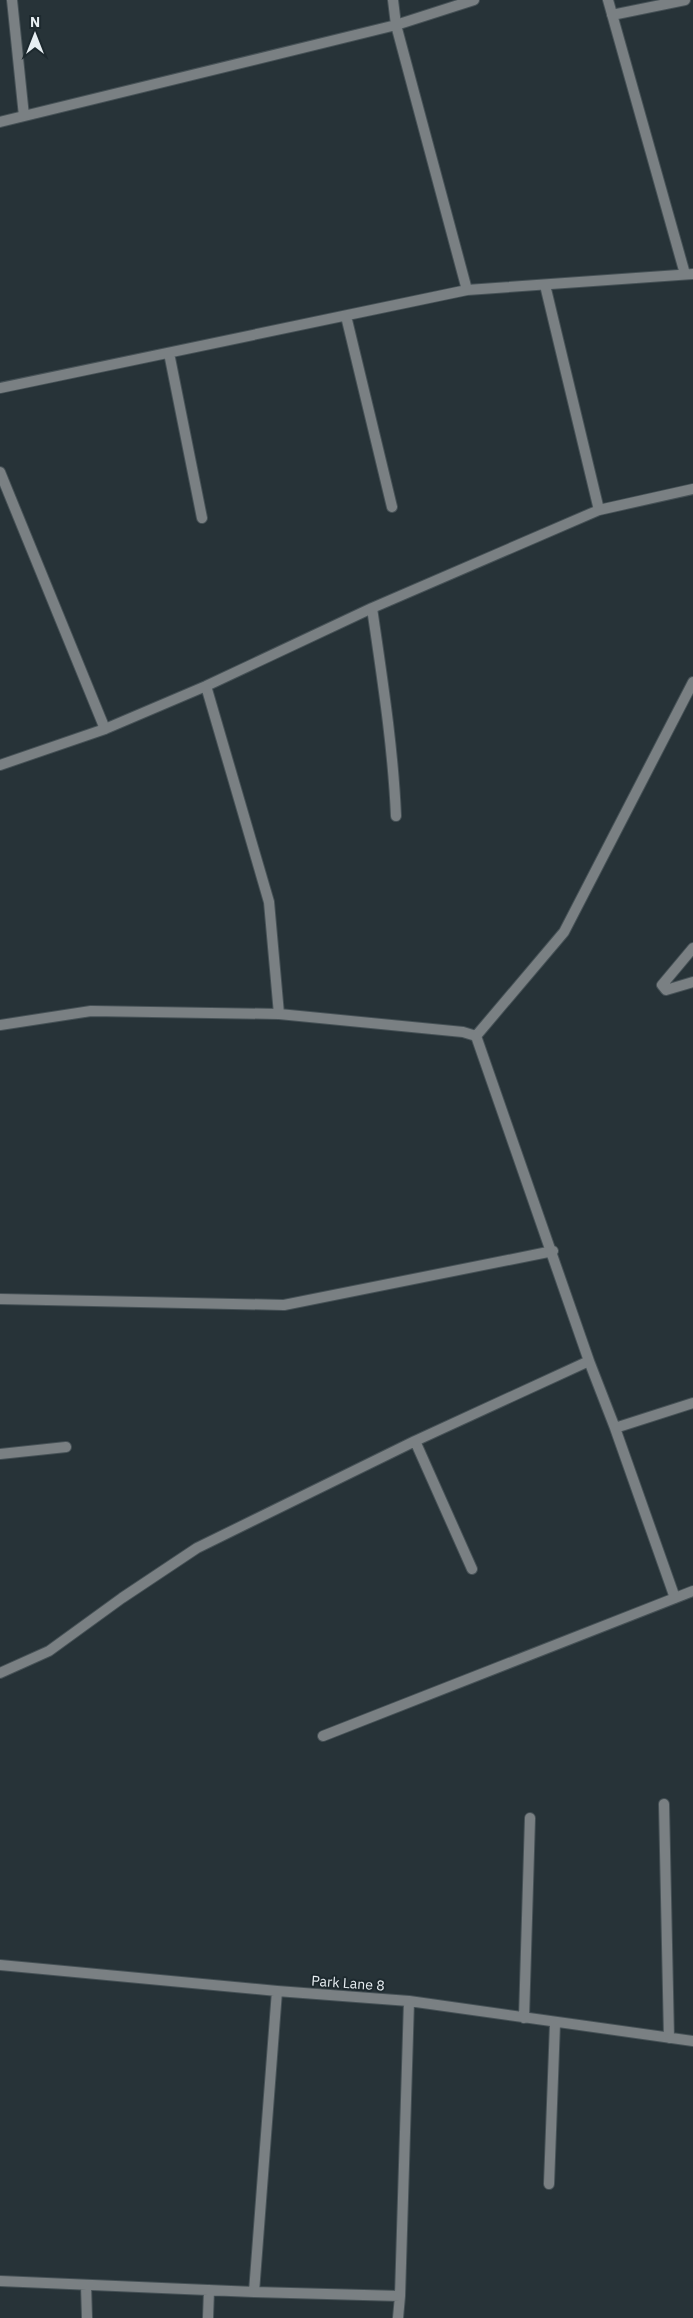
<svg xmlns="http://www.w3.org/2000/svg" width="693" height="2318" viewBox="0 0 693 2318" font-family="'IBM Plex Sans',sans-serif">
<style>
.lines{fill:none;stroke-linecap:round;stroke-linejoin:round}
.minor-casing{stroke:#465156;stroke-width:12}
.minor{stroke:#7a8083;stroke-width:10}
.labels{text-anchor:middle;stroke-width:4;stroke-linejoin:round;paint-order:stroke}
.street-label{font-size:14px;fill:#e8eff3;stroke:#1d292e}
</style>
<rect width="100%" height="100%" fill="#273338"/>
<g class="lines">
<g class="minor-casing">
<path id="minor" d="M12,0l12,116
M393,0l3,25 71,265
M608,0l77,274
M612,15l73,-15
M0,122l396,-97 78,-25
M545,285l54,225
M346,316l46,191
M169,353l33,165
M0,388l467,-98 226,-16
M0,472l105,257
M372,608c10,69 21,138 24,208
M206,686l63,216 10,112
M0,765l105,-36 101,-43 166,-78 227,-98 94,-21
M693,948l-31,37 4,5 27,-8
M0,1025l91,-14 188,3 184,18 13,4
M476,1036l88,-104 129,-250
M0,1299l284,6 269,-54
M589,1361l26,67 78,-25
M615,1428l60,170
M415,1441l57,128
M0,1454l66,-7
M0,1673l49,-22 73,-53 75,-50 218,-107 174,-80 -113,-325
M323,1736l370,-145
M664,1804l5,234
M0,1965l277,26 132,10 284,40
M524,2018l6,-200
M549,2184l6,-161
M0,2281l254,11 146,4 -2,22
M86,2285l1,33
M254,2292l23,-301
M400,2296l9,-295
M208,2318l1,-28"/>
</g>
<use href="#minor" class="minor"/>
</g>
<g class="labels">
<g class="street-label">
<text transform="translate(348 1983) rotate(4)" y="5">Park Lane 8</text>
</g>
</g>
<g transform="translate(35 35)" stroke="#1d292e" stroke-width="4" paint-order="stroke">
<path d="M0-4L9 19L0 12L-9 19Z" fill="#e8eff3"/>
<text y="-8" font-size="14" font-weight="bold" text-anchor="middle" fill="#e8eff3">N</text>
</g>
</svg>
